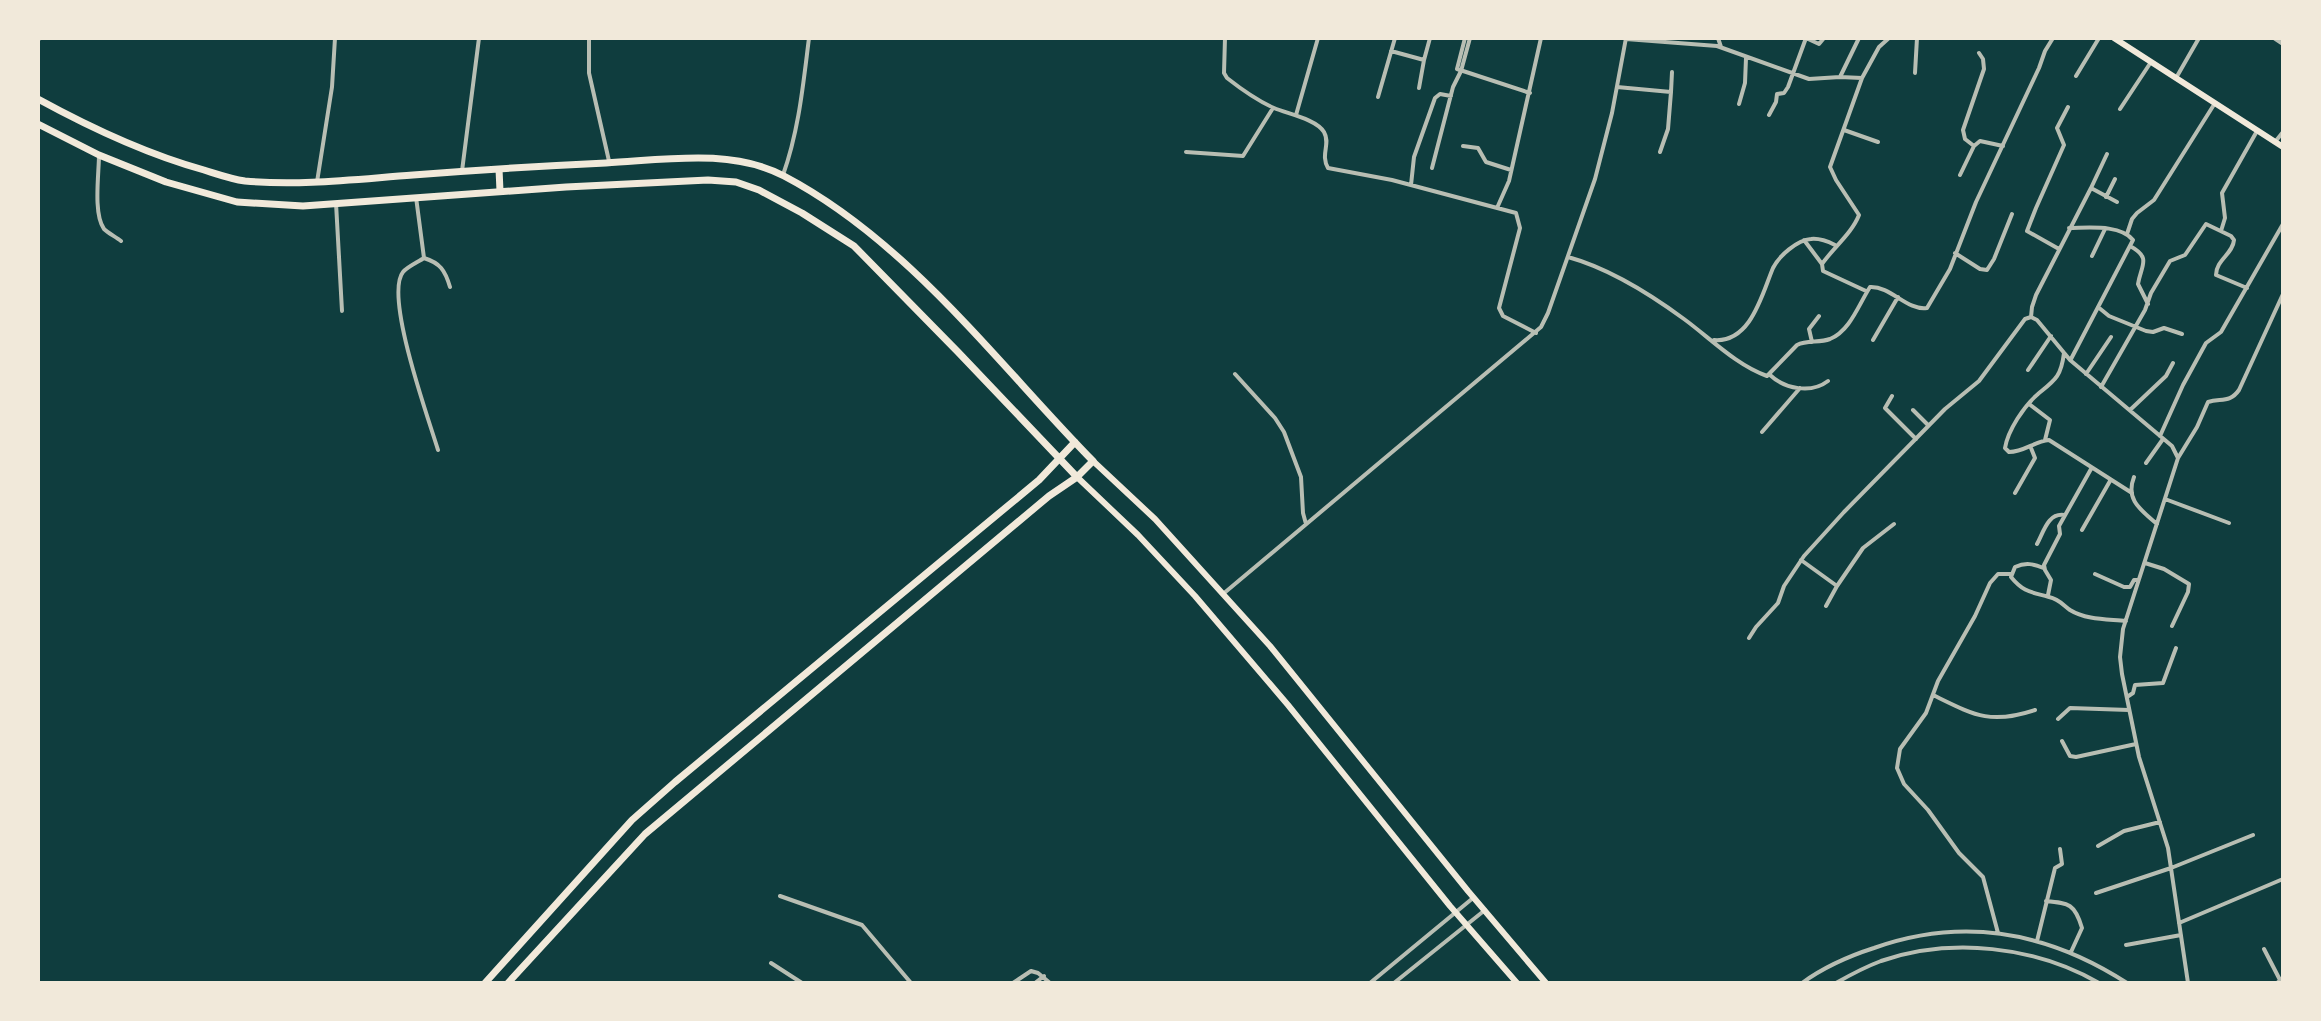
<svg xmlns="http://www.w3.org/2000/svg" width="2321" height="1021" viewBox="0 0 2321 1021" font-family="'Times New Roman',serif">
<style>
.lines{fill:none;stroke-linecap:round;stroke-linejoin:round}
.minor{stroke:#b8beb3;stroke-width:4}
.secondary{stroke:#f1e9da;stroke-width:6}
.trunk{stroke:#f1e9da;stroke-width:7}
</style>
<rect width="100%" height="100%" fill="#0f3d3e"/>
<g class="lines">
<path class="minor" d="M589,38v35l20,88
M1225,38l-1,35 3,5c14,11 31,23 47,30 14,6 42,11 50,24 7,12 -4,22 4,36l64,12 124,33 4,15 -21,80 4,8 33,17
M1465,38l-8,31 73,24
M1718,38l3,9
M1806,38l13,6 5,-6
M2274,38l9,6
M1626,39l91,7 92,33 31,-2 22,1 -32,89 6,13 23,35c-7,18 -25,32 -37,49
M38,41l1,-3
M1391,51l33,9 6,-22
M1915,73l2,-35
M2076,76l23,-38
M1840,77l19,-39
M1862,78l17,-31 10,-9
M2176,78l23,-40
M1617,87l54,5 -3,37 -8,23
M1419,88l5,-28
M1671,92l1,-20
M1378,97l17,-59
M1739,104l6,-21 1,-25
M2120,109l31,-47
M1296,115l22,-77
M1769,115l7,-13 1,-8 7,-1 4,-6 18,-49
M1844,130l34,12
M2275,142l8,-10
M1463,146l15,2 8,14 25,8
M1974,146l-9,-7 -2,-9 21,-61 -1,-10 -4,-6
M1186,152l57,4 30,-48
M99,155c0,18 -6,59 5,74 4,4 12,8 17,12
M1432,168l21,-81 8,-16 9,-33
M462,171l17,-133
M783,175c16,-45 20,-90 26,-137
M1960,175l14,-29 6,-5 23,5
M317,182l15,-95 3,-49
M1411,185l3,-28 21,-59 5,-4 11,2
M2091,188l16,-34
M416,197l8,61c-6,4 -17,9 -21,14 -19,24 26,148 35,178
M2106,197l9,-18
M336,203l6,108
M1497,208l12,-27 32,-143
M2069,228c19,0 51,-4 64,12l-62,119
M2221,231l4,-13 -3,-25 35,-62
M2127,234l5,-15 5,-6 17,-13 61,-97
M1804,240l18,24 1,7 43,20
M2130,246c22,12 11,19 8,38l10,20
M2059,249l-32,-18 9,-23 28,-63 -7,-17 11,-21
M1955,253l25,16 7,1 7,-11 18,-45
M2092,256l13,-27
M1568,257c40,11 82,37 116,62 26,19 52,46 83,57l30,-31c10,-5 22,-2 33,-6 20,-8 29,-35 40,-52 21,-1 37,24 57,21l23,-39 26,-67 63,-134 6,-17 8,-13
M424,258c16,5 21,12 26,29
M2098,307l11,9 37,15 7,1 11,-4 18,6
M2031,317l1,-10 4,-12 55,-107 26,14
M1714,340c37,3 48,-46 59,-72 6,-12 24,-28 38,-29 9,-1 16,2 24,6
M1873,340l25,-43
M1812,342l-3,-13 10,-13
M2064,353c-3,24 -9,27 -26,41 -14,12 -30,36 -33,54l4,4c15,0 26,-11 40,-12l83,53
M2028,370l23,-34
M1235,374l40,44 9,14 17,45 2,36 3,11
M2086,374l25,-37
M1770,375c15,14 41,19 58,6
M2101,387l44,-77 6,-17 19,-32 15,-6 21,-31 25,12 3,4c-1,14 -18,20 -18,35l31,13
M1892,396l-7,12 31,31
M2029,404l21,16 -5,20
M1913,410l15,15
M2130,410l36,-34 7,-13
M1762,432l38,-44
M2160,436l23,-51 23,-42 15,-11 62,-108
M2178,458l19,-31 11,-25c13,-4 22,1 31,-12l44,-96
M2146,463l17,-24
M2134,477c-9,23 7,33 23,47
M2015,493l20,-35 -4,-10
M2165,499l64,24
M2082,530l28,-49
M2037,544c7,-13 11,-31 27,-29
M1801,560l36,26 -11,20
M2145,563l19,6 25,15 -1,8 -16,34
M2044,568c-11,-4 -18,-6 -29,-1l-4,10c13,16 21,15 38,20 10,2 14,8 21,13 16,10 38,9 56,11
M2095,574l29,13h6l4,-7h4
M1837,586l26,-38 31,-24
M1223,594l318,-267 7,-14 47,-134 17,-66 14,-75
M2048,595l3,-15 -6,-10 -1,-5 16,-31 -1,-8 32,-57
M1749,638l7,-11 22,-24 6,-17 20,-30 40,-44 101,-103 34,-28 46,-62 6,-2 6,3 33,40 102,86 6,12 -55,171 -3,28 2,17 17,83 29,91 20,135
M1933,695c41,20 57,30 102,15
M2127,697l6,-4 2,-8 28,-2 13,-35
M2058,719l12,-11 59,2
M2062,741l8,15 6,1 60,-13
M2098,846l26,-15 36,-9
M2096,893l75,-25 82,-33
M780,896l82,29 49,58
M2046,901c23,2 29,3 36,27l-11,24
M2179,923l104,-44
M1998,933l-15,-56 -24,-24 -31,-43 -24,-26 -7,-16 3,-19 26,-36 12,-32 37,-65 15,-33 8,-9h13
M2037,941l18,-73 7,-4 -2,-15
M2126,945l55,-10
M2264,949l16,31
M771,963l31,20
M1013,983l18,-12 7,2 12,10
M1035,983l9,-7
M1370,983l103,-85
M1394,983l91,-73
M1802,983c22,-16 47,-27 72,-35 90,-32 174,-16 253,35
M1836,983c14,-8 29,-16 45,-22 70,-24 154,-15 218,22
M2277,983l6,-5"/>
<path class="secondary" d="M2114,38l169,109
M1093,461l62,58 115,127 198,245 78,92
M1077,477l61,58 57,61 93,109 162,201 67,77"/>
<path class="trunk" d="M38,99c53,29 108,55 166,71 13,4 27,9 41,11 56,5 112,-2 168,-6 64,-5 129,-9 193,-12 58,-3 125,-15 178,13 124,65 213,187 309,285l-16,16 -28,19 -404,338 -137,149
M38,124l61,31 67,27 71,20 66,4 263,-19 142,-7 28,2 23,8 43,23 52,33 104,106 119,125
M499,169l1,22
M485,983l147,-163 43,-38 364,-302 36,-38"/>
</g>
<rect width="2321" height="1021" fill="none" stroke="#f1e9da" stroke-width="80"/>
</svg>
